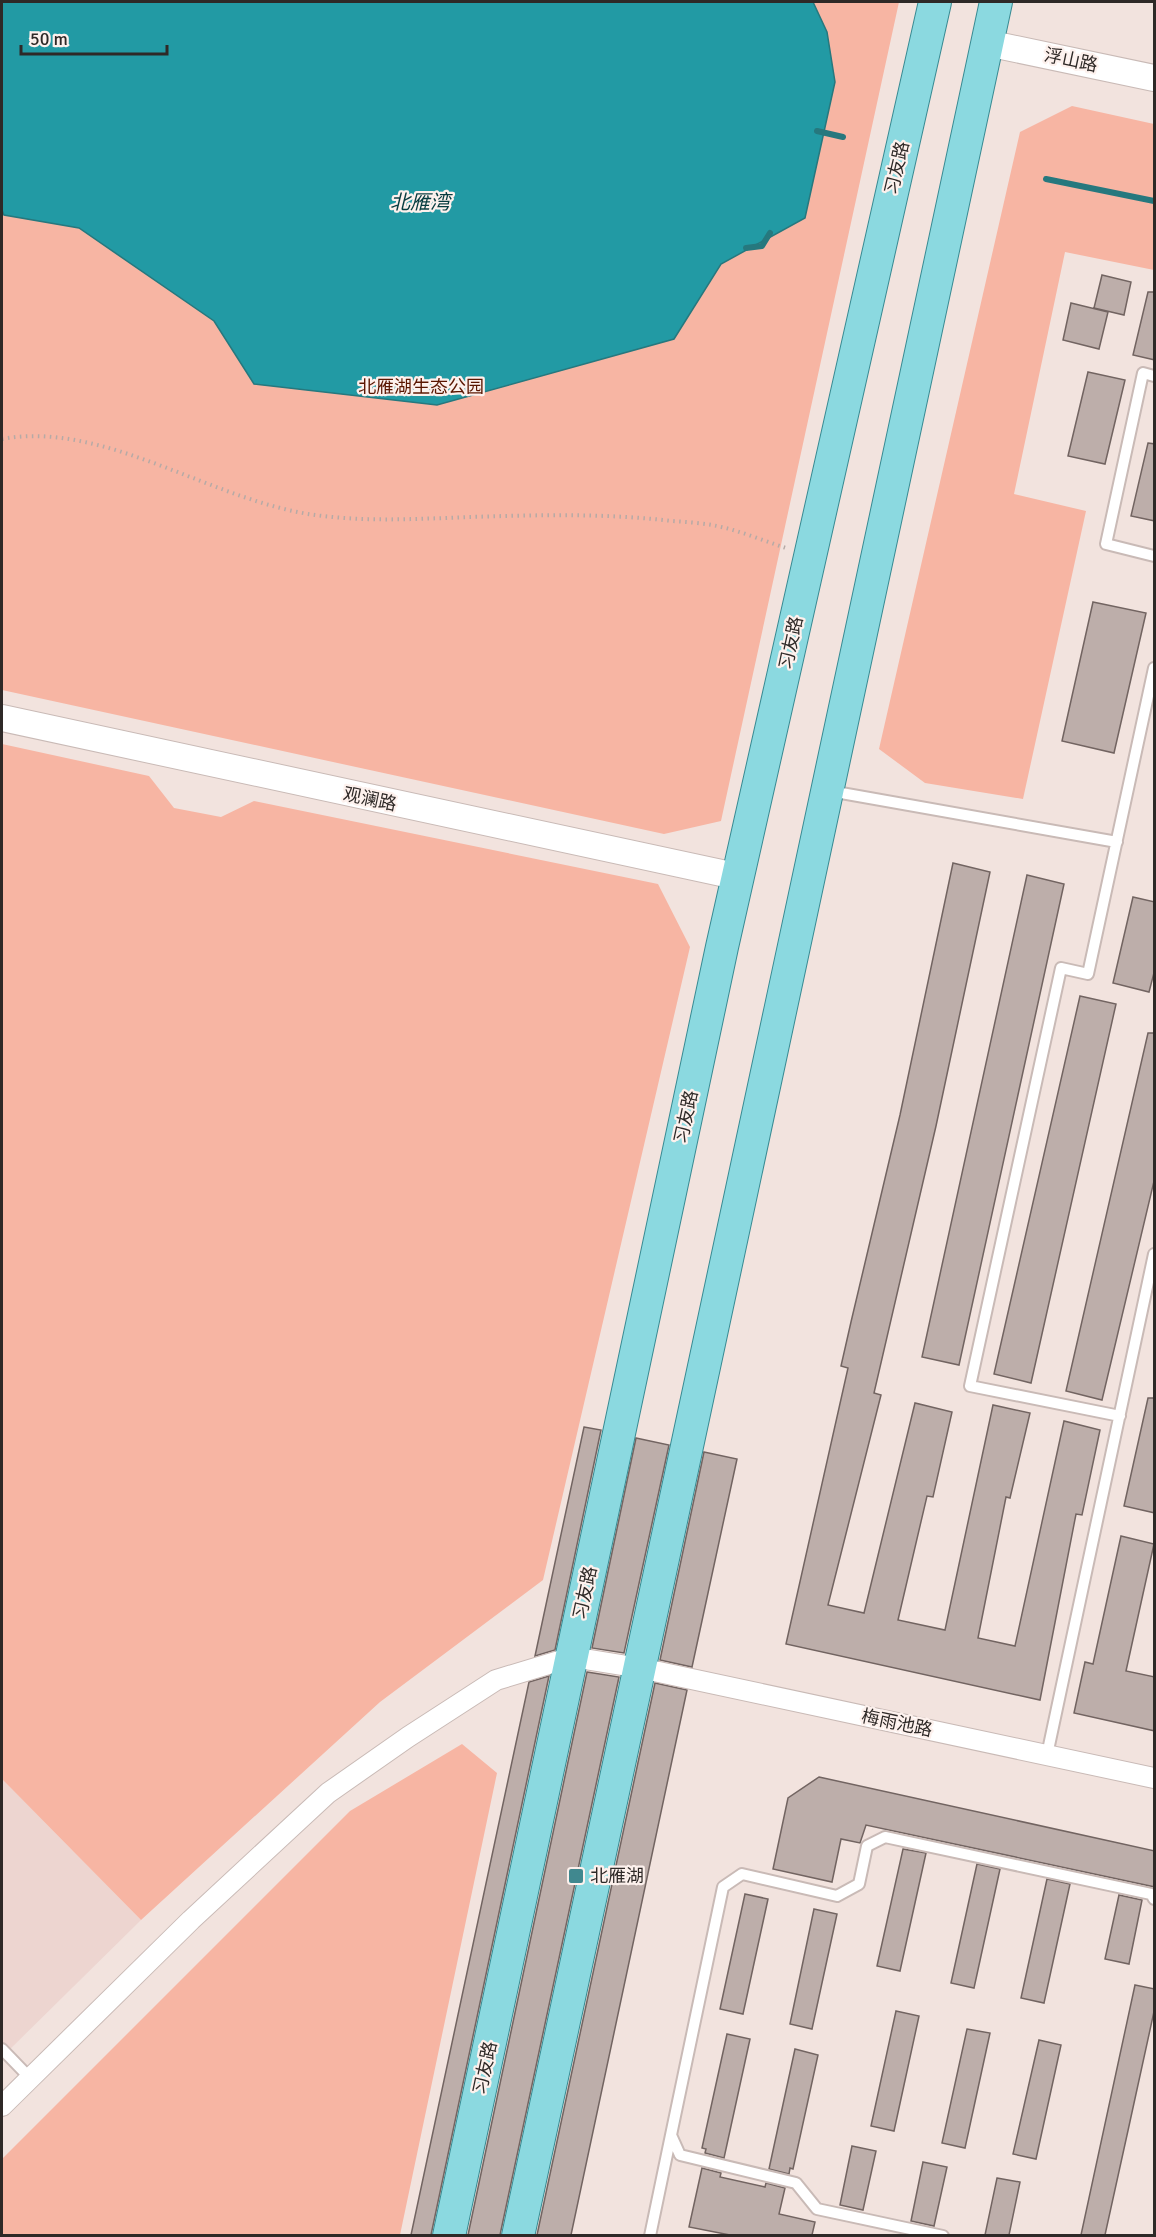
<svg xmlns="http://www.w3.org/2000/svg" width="1156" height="2237" viewBox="0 0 1156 2237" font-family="Signika,'Noto Sans SC',sans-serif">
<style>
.built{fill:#edd5d0}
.green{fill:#f7b5a3}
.water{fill:#229aa4;stroke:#26787e;stroke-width:1.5}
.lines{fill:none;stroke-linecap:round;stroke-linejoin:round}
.stream{stroke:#26787e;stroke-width:6}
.building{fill:#bdaeaa;stroke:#726461;stroke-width:1.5}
.service-casing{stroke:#c9bab6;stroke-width:14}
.minor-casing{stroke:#c9bab6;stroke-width:22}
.tertiary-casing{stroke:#c9bab6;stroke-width:28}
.primary-casing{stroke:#388a92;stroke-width:34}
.path{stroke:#b6aaa6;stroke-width:4;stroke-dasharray:1.5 4.5;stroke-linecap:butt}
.service{stroke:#fff;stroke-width:10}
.minor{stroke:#fff;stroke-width:20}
.tertiary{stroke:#fff;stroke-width:26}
.primary{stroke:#8bd9e0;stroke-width:32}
.poi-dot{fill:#40888f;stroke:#fdf1ed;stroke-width:2}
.labels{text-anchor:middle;stroke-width:4.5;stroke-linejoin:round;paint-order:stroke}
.street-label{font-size:18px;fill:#2e2927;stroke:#fdf1ed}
.park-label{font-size:18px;fill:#5a1601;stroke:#fdf1ed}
.poi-label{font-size:18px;fill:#2e2927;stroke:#fdf1ed;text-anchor:start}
.water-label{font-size:20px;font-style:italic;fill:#073c40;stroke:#fdf1ed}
</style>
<rect width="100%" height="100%" fill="#f2e3de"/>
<path class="built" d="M2,1779l139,141 -139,137z"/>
<path class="green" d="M2,2h897l-178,819 -57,13 -662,-144z
M1072,106l82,18v146l-89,-18 -51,242 72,17 -63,288 -98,-16 -46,-34 141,-617z
M2,744l147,32 25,32 47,9 33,-16 404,83 32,63 -147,633 -163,122 -239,218 -139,-141z
M462,1744l35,29 -97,462h-398v-76l348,-348z"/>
<path class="water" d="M2,2h811l14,30 8,50 -30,136 -84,46 -47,75 -237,66 -183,-21 -40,-63 -135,-93 -75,-13 -2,-5z"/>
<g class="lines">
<path class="stream" d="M817,131l26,6
M1046,179l108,22
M746,248l16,-2 8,-13"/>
</g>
<path class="building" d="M1102,275l29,7 -7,33 -30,-7z
M1148,292h7v68l-22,-5z
M1071,303l37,9 -9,37 -36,-9z
M1088,372l37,8 -20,84 -37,-8z
M1148,443l7,1v77l-24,-5z
M1093,602l53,11 -32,140 -52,-12z
M953,863l37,9 -54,254 -62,267 7,2 -53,210 36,8 51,-210 37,9 -19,85 -6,-1 -29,124 47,10 48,-225 37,8 -20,85 -4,-1 -28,141 37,8 49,-225 36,9 -18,85 -6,-1 -36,186 -254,-56 62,-276 -7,-2 10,-44 49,-207z
M1027,875l37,9 -105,481 -37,-8z
M1133,897l22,5v67l-6,23 -36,-9z
M1080,996l36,8 -85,379 -37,-9z
M1148,1033h7v144l-53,223 -36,-9z
M1148,1398h7v115l-31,-7z
M584,1427l17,3 -46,220 -20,6z
M636,1438l33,7 -45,208 -32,-5z
M704,1452l33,7 -45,208 -32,-7z
M1121,1536l33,8 -28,127 29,6v54l-81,-18 11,-51 8,2z
M587,1672l32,5 -119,558h-32z
M549,1676l-118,559h-20l118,-553z
M655,1683l32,7 -116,545h-34z
M819,1777l336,74v36l-289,-62 -6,18 -19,-4 -9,43 -59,-13 15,-71z
M903,1849l23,4 -26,118 -23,-5z
M977,1864l23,5 -26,119 -23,-5z
M1047,1879l23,5 -26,119 -23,-5z
M745,1894l23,5 -25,115 -23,-5z
M1119,1895l23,5 -13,64 -24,-5z
M814,1909l23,5 -25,115 -22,-5z
M1135,1985l20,4v18l-26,119 -24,109h-24z
M896,2011l23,5 -25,115 -23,-5z
M967,2029l23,4 -25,115 -23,-5z
M727,2034l23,5 -26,119 -19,-5 1,-4 -4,-1z
M1039,2040l22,5 -25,114 -23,-5z
M795,2049l23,6 -25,114 -3,-1 -1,6 -20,-5z
M852,2146l24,5 -13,59 -23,-5z
M923,2162l24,5 -13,59 -23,-5z
M702,2168l19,5 -1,4 45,10 1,-4 19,5 -6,26 36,8 -3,13h-82l-41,-8z
M997,2178l23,4 -11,53h-24z"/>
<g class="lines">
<g class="service-casing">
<path id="service" d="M1154,376l-11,-3 -37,171 48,12
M830,791l287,51
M1120,1416l-150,-30 91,-418 27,6 66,-306
M1047,1755l107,-501
M2,2049l28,29
M650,2236l21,-101
M943,2236l-126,-27 -21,-26 -116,-28 -9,-20 52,-248 19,-13 95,22 22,-12 8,-38 18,-9 266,57 3,5"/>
</g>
<g class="minor-casing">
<path id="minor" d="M2,2106l189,-186 137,-127 80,-56 88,-57 76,-23 68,11 514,110"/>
</g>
<g class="tertiary-casing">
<path id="tertiary" d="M987,43l167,35
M2,718l738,159"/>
</g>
<g class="primary-casing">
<path id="primary" d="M449,2236l273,-1289 213,-945
M518,2236l478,-2234"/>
</g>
<path class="path" d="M2,439c102,-19 210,62 313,76 51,7 103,4 154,2 68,-2 136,-4 203,4 15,1 31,2 45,5 24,5 47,15 69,22"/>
<use href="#service" class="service"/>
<use href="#minor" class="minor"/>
<use href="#tertiary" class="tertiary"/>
<use href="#primary" class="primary"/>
</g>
<rect class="poi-dot" x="568" y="1868" width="16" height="16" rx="3"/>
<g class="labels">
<g class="street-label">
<text transform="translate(1071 60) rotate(12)" y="6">浮山路</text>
<text transform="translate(897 168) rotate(-77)" y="6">习友路</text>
<text transform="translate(791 643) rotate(-78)" y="6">习友路</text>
<text transform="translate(370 799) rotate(12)" y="6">观澜路</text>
<text transform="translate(686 1117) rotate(-78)" y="6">习友路</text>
<text transform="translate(585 1593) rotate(-78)" y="6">习友路</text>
<text transform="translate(897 1723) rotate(12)" y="6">梅雨池路</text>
<text transform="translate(485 2068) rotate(-78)" y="6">习友路</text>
</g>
<g class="park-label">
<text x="421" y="393">北雁湖生态公园</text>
</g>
<g class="poi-label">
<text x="590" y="1882">北雁湖</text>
</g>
<g class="water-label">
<text x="420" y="209">北雁湾</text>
</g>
</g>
<rect width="1156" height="2237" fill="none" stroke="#2e2927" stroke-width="6"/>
<path d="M21 45v9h146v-9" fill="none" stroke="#2e2927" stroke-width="3"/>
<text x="30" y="45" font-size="18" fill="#2e2927" stroke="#fdf1ed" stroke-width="4.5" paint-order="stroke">50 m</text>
</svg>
